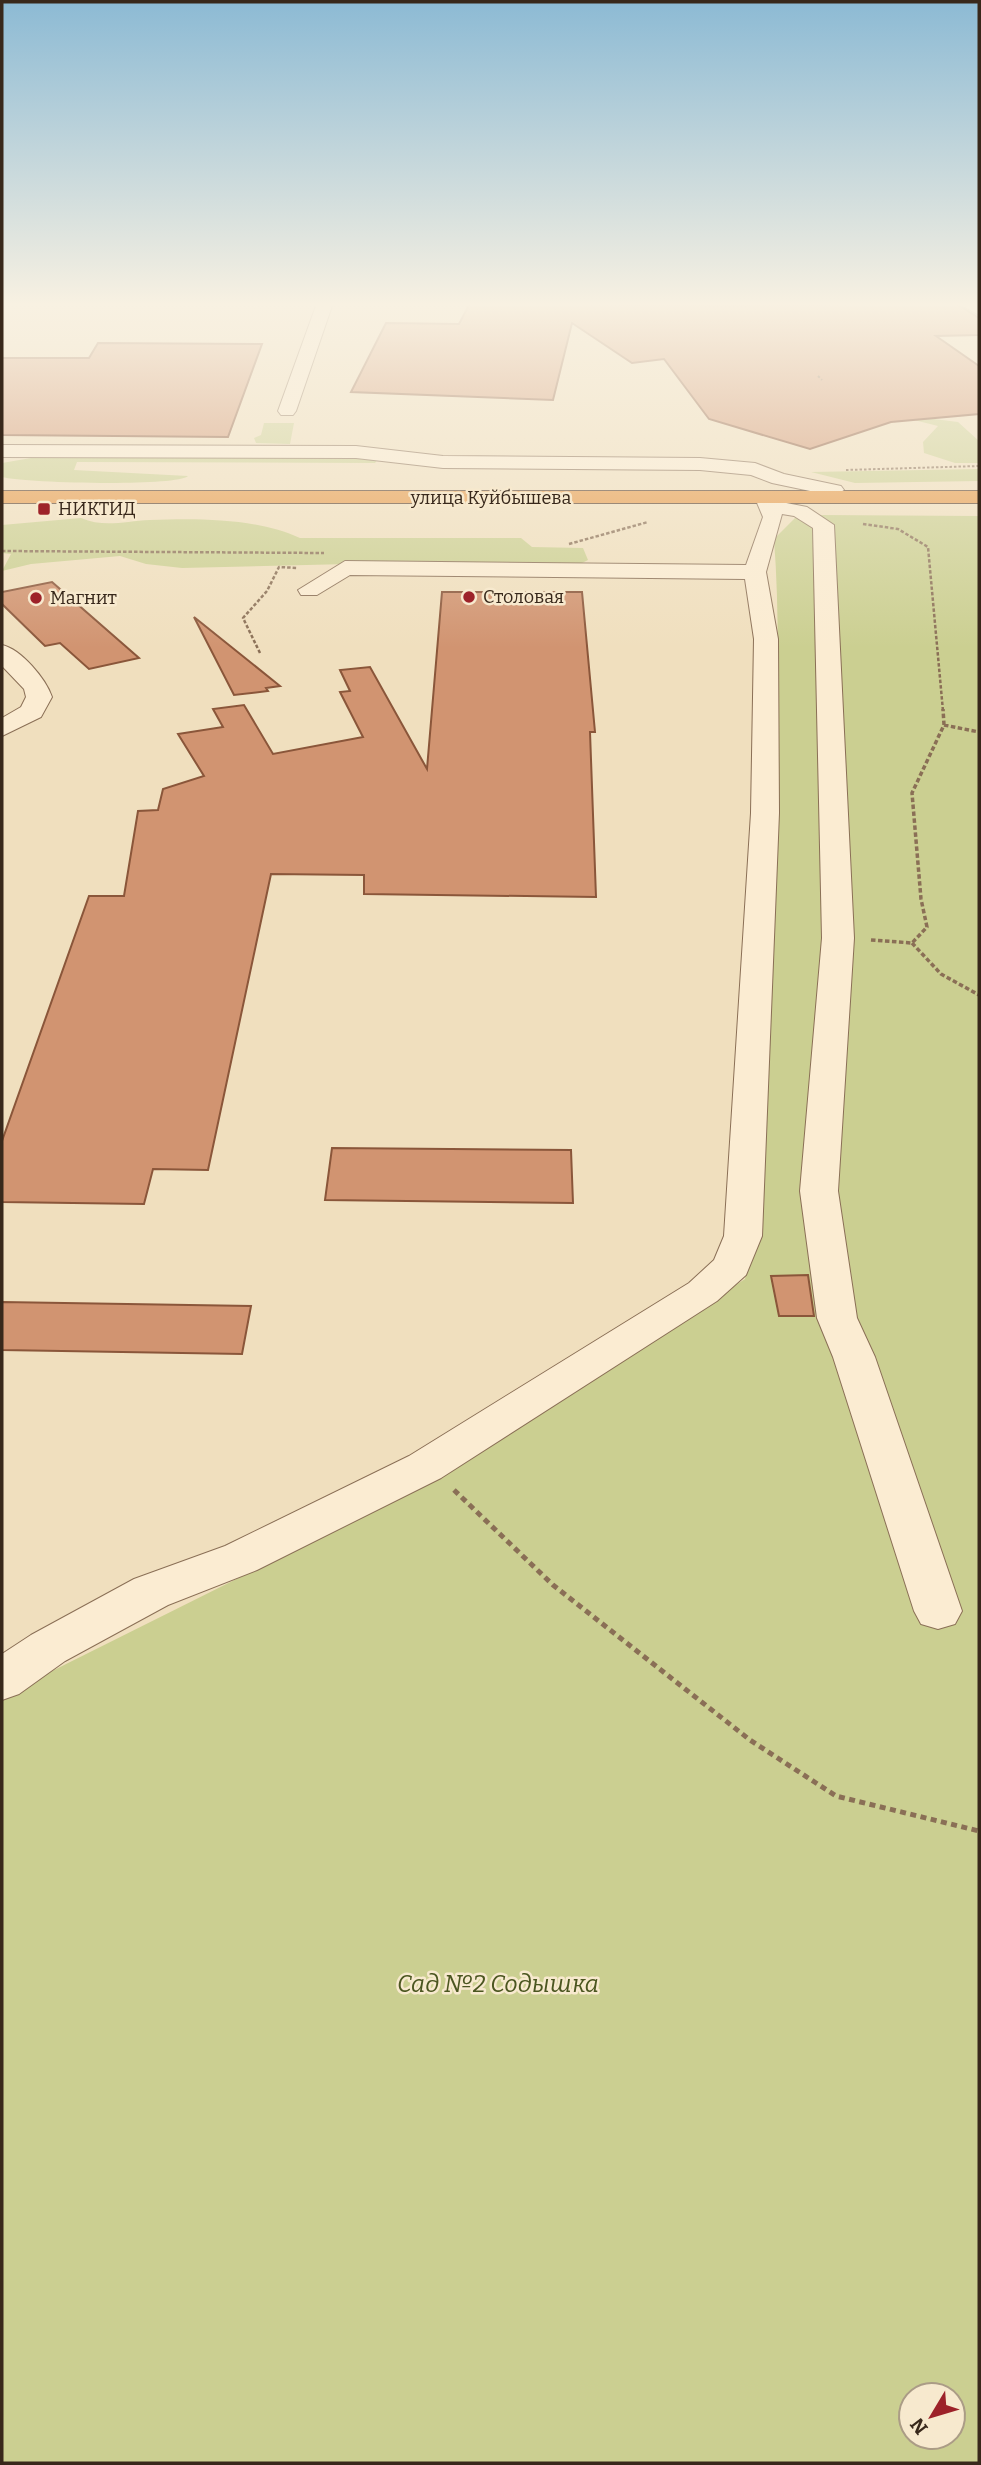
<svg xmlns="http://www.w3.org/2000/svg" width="981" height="2465" viewBox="0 0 981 2465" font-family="Bitter,serif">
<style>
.green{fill:#cbcf91;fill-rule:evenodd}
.building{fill:#d19471;stroke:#8a563a;stroke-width:2}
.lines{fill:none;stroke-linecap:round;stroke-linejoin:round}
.minor-casing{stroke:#8a6f56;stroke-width:2}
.highway-casing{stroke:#573d2a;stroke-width:2}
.path-far3{stroke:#8a6f56;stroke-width:2;stroke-dasharray:2.5 2;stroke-linecap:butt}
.path-far2{stroke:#8a6f56;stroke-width:2.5;stroke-dasharray:3.5 2;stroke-linecap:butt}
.path-far1{stroke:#8a6f56;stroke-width:3.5;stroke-dasharray:4.5 2.5;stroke-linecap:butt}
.path{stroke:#8a6f56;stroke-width:5;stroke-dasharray:6 4.5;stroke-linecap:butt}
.minor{fill:#fbecd2;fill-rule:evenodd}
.highway{fill:#e69948;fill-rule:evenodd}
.poi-dot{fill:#9d2229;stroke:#f7e9ce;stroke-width:2.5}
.labels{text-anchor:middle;stroke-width:5;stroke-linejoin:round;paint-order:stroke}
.far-street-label{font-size:18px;fill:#38281b;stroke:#f7e9ce}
.far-poi-label{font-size:18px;fill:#38281b;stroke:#f7e9ce;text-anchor:start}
.near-park-label{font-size:24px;font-style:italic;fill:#4b5620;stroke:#f7e9ce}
</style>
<rect width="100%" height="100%" fill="#f0dfbe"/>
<path class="green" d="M886,413l72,9 21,19v22h-24l-31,-10 -1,-11 15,-16z
M264,423h30l-4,21 -34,-1 -2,-5 7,-3z
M31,458h348l-4,5 -298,-1 -3,8 114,6c-12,11 -165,7 -186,1v-14z
M979,469v12l-124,2 -44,-11z
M820,515l159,1v1947h-977v-767l433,-216 310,-201c24,-138 24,-282 28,-422 2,-106 9,-212 1,-318l21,-21zM911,2395h42v42h-42z
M81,518c23,10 44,3 69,2 47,-2 107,-2 150,18h221l11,9 51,1 5,12 -10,5 -230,-1 -166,4 -36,-4 -26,-8 -89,8 -29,7 9,-17 -9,-1v-28z"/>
<path class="building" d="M470,303l258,3 227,-3 24,15v17l-43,1 43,30v48l-88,8 -81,27 -101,-30 -45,-60 -32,4 -60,-40 -19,77 -202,-8 35,-69 73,1z
M98,343l164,1 -34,93 -226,-2v-77h87z
M52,582l87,76 -50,11 -29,-26 -15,3 -43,-42v-12z
M442,592h140l13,140h-5l6,165 -232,-3v-19l-93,-1 -63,296 -55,-1 -9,35 -142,-2v-61l87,-245h35l14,-85 20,-1 5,-21 41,-13 -26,-42 45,-7 -10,-18 31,-4 29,49 90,-17 -23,-45 10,-1 -10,-21 30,-3 57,102z
M194,617l86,69 -14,2 2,3 -34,4z
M332,1148l239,2 2,53 -248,-3z
M808,1275l6,41h-35l-8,-40z
M2,1302l249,4 -9,48 -240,-4z"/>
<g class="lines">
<g class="minor-casing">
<path id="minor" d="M317,303h16l-37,108 -3,4h-12l-3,-4z
M958,303l21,1v11z
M2,445l354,1 87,10 257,2 55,5 29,11 57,12 3,4 -10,6 -62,-13 -21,-8 -51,-5 -257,-2 -87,-10 -354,-1z
M765,492l7,2 4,7 31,6 27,18 20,413 -16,253 19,127 18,39 87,254 -7,13 -17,5 -17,-5 -7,-13 -81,-254 -16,-39 -17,-127 22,-253 -9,-410 -19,-12 -12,-2 -16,58 12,67 1,174 -17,423 -16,39 -29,26 -276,177 -184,92 -89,35 -103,56 -46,33 -17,6v-46l29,-19 103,-56 91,-33 184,-90 280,-173 25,-23 10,-24 27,-423 3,-174 -9,-60 -395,-4 -33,20h-16l-3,-5 47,-29 401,4 17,-48 -8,-19z
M2,645c19,4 44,34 50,52l-11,20 -39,19v-18l19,-11 5,-10 -2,-8 -22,-23z"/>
</g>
<g class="highway-casing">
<path id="highway" d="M2,491h977v12h-977z"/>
</g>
<path class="path-far3" d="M818,376l4,4
M846,470l133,-4"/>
<path class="path-far2" d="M863,524l35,5 30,18 15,164
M569,544l79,-22
M2,551l322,2
M260,653l-17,-35 24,-27 12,-24 19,1"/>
<path class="path-far1" d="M944,725l35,7
M871,940l41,3 15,-16 -6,-28 -9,-106 32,-68 -1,-16
M912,943l29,31 38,21"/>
<path class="path" d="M454,1490l99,95 197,155 86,56 143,35"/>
<use href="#minor" class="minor"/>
<use href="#highway" class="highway"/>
</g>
<linearGradient id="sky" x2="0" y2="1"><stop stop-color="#8cbad4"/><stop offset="0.47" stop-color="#f8f1e2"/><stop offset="1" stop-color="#f8f1e2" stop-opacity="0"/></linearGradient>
<rect width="981" height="648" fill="url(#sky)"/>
<g class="poi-dot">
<rect x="37" y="502" width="14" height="14" rx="3.5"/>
<circle cx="469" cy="597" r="7"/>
<circle cx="36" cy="598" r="7"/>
</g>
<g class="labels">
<g class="far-street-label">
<text x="491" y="504">улица Куйбышева</text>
</g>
<g class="far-poi-label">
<text x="58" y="515">НИКТИД</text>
<text x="483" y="603">Столовая</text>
<text x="50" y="604">Магнит</text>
</g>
<g class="near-park-label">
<text x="498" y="1992">Сад №2 Содышка</text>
</g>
</g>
<rect width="981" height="2465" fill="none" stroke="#38281b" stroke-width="7"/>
<g transform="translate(932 2416) rotate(232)"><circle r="33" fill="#f7e9ce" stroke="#ab9c86" stroke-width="2"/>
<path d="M0-5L12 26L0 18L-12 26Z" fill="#9d2229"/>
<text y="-10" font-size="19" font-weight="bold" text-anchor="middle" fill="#38281b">N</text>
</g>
</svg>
